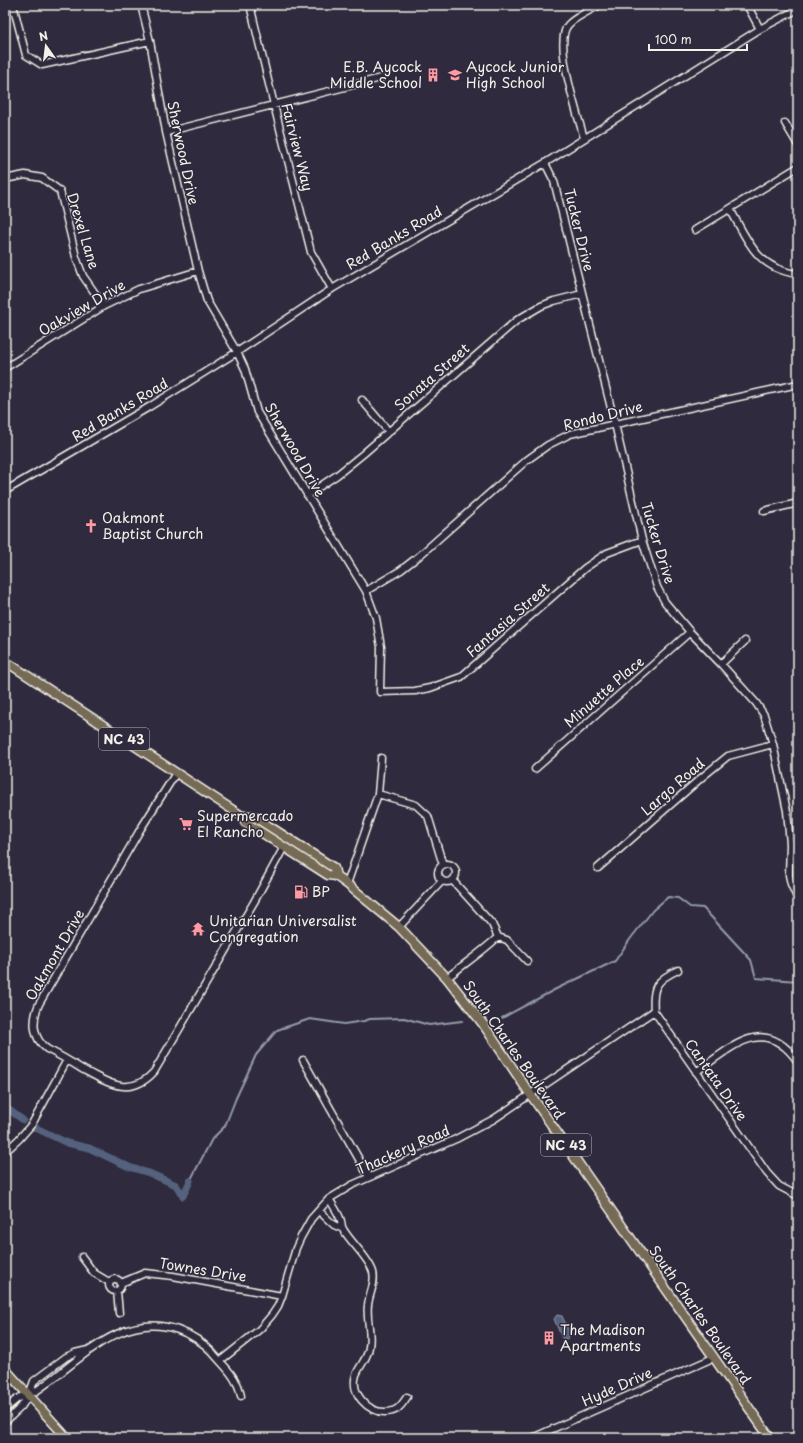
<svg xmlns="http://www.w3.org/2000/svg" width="803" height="1443" viewBox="0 0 803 1443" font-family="'Playpen Sans',sans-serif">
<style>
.water{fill:#54627e;stroke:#949ba8}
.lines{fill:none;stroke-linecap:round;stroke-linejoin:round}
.stream{stroke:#949ba8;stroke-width:2}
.canal{stroke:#54627e;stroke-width:7}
.minor-casing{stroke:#f4f1e8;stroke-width:9}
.major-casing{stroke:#f4f1e8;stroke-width:11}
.minor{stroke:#2f2a3d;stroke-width:6}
.major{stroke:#756a55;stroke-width:8}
.labels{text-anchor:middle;stroke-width:3;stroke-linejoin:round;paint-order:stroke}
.shield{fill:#2f2a3d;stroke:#b9b5b5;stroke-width:1}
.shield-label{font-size:13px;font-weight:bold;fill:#f4f1e8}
.poi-label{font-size:14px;fill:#f4f1e8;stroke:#2f2a3d;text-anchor:start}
.street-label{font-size:14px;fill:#f4f1e8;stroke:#2f2a3d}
</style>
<rect width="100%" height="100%" fill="#2f2a3d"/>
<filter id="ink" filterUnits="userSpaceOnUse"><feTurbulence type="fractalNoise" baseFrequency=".025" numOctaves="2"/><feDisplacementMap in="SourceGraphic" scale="8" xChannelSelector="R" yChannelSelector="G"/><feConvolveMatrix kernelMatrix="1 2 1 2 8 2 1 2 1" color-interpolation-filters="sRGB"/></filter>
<g filter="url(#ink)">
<path class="water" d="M557,1315l5,1 8,18 -2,5 -6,-1 -8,-19z"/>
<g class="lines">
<path class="stream" d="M502,1018l54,-29 59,-28 16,-23 22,-28 15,-13 10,1 12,9 13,1 48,52 5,18 42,3
M190,1181l22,-42 13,-13 11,-28 20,-43 21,-25 33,-11 34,5 20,-3 6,-2 34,-1 25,7 33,-4"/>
<path class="canal" d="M5,1107l18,13
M34,1127l33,16 22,5 40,19 20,6 27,12 7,11 7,-15"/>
<g class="minor-casing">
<path id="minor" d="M13,5l13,50 16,10 108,-24
M141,5l9,36 16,91 32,139 9,30 30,51 8,17 12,43 109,179 10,27 5,29 -1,45 35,-1 15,-3 31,-11 124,-109 22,-15 35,-13
M250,5l24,100 37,147 21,37
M747,5l13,24
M785,123l13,22
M166,132l215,-54
M584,138c-6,-22 -31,-96 -16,-113 7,-8 23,-15 32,-20
M545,163l9,18 61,243 27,116 15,47 8,15 25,30 31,32 35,39 8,12 9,29 14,67 3,33 -1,31 2,9 7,16
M5,179l20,-4 17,3 18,13 16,66 7,19 21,30
M730,209c18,32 27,60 68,65
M695,230l103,-63
M5,368l99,-62 35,-17 59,-18
M362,400l27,32
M5,491l144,-84 88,-55 95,-63 213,-126 215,-134 38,-20
M307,495l30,-20 26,-21 154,-134 24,-14 13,-5 28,-7
M764,511l34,-8
M366,591l35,-21 18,-14 108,-96 21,-15 22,-11 228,-50
M721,664l24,-23
M535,769l155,-137
M176,773l-36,57 -101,174c-7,16 -7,34 8,45 12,6 24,13 35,20 26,14 48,29 72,3l100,-170 30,-55
M378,794l38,11 12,11 15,49
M790,844h8
M438 873a9 9 0 1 1 18 0a9 9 0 1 1-18 0Z
M598,868l103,-90 27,-22 45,-12
M453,881l39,43 6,13
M347,884l31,-90 3,-36
M399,927l43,-46
M498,937l9,3 20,21
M678,970c-22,10 -26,17 -24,41l113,162 12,13 19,10
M447,978c17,-14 35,-26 51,-41
M303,1060l66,117
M696,1072c35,-24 68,-59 102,-10
M5,1152l14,-13 13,-15 35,-64
M329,1199c4,6 8,12 11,19 2,4 1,8 3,11 8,14 26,29 30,43 3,11 -4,22 -5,33 -2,14 4,28 1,42 -1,11 -9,18 -13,28 -6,18 12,38 30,37 11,0 15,-6 21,-15
M319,1211l15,14 9,4
M82,1257l12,16 15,9
M109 1285a6 6 0 1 1 12 0a6 6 0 1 1-12 0Z
M121,1283l24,-10 28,3 109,20
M117,1291l2,22
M220,1361l40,-32 12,-14 6,-9 4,-10 14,-48 5,-11 10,-18 18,-20 23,-14 104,-46 38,-20 160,-108
M5,1409c4,-3 8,-7 12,-10 7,-4 15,-5 22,-10 41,-28 83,-79 139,-59 14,5 25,12 35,23 8,10 18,18 23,29 3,4 4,10 5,14
M5,1422l16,-15 8,-12 5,-14 32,-24 9,-4 13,-3
M532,1438l181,-80"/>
</g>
<g class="major-casing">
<path id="major" d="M5,661l237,155h11l81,52 2,8
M242,816l3,6 83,53 8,1 11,8 52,43 48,51 36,46 47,70 240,344
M5,1369l62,69"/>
</g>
<use href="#minor" class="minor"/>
<use href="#major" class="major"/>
</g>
</g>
<defs>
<g id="building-bare" transform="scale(1.08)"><path d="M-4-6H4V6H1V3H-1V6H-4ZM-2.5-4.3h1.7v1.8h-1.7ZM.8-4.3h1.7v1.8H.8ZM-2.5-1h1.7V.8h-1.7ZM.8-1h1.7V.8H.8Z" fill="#ff9aa2" stroke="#2f2a3d" stroke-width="2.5" paint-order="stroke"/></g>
<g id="school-bare" transform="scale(1.08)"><path d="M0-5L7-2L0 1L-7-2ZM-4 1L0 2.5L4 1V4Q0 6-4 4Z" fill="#ff9aa2" stroke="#2f2a3d" stroke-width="2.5" paint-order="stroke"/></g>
<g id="church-bare" transform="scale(1.08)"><path d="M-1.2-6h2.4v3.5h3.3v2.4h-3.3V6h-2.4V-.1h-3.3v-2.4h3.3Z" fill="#ff9aa2" stroke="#2f2a3d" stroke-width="2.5" paint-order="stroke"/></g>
<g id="supermarket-bare" transform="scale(1.08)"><path d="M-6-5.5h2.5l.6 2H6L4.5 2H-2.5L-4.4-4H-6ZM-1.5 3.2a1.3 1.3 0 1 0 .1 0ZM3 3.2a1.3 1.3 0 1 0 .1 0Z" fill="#ff9aa2" stroke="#2f2a3d" stroke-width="2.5" paint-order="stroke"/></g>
<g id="fuel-bare" transform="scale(1.08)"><path d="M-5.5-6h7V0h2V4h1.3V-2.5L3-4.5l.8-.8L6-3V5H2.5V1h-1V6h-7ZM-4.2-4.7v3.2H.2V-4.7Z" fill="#ff9aa2" stroke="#2f2a3d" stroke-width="2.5" paint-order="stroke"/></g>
<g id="temple-bare" transform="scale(1.08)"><path d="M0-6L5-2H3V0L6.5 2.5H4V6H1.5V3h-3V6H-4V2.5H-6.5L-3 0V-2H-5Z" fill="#ff9aa2" stroke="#2f2a3d" stroke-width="2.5" paint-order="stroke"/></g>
</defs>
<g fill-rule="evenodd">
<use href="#building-bare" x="433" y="75"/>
<use href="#school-bare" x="455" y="75"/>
<use href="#church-bare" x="91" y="526"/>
<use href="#supermarket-bare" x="186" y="824"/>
<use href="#fuel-bare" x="301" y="892"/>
<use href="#temple-bare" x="198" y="929"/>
<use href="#building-bare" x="549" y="1338"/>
</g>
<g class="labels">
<g class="shield">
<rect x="99" y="728" width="50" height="22" rx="3"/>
<rect x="541" y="1134" width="50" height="22" rx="3"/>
</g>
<g class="shield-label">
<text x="124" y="744">NC 43</text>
<text x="566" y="1150">NC 43</text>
</g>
<g class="poi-label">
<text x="422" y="72" text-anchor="end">E.B. Aycock<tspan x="422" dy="16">Middle School</tspan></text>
<text x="466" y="72">Aycock Junior<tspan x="466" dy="16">High School</tspan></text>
<text x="102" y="523">Oakmont<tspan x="102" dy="16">Baptist Church</tspan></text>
<text x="197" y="821">Supermercado<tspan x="197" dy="16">El Rancho</tspan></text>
<text x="312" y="897">BP</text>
<text x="209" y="926">Unitarian Universalist<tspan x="209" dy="16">Congregation</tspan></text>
<text x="560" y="1335">The Madison<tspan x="560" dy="16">Apartments</tspan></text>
</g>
<g class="street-label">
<text transform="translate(297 147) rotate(76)" y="5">Fairview Way</text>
<text transform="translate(183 153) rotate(78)" y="5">Sherwood Drive</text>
<text transform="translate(579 230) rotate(76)" y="5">Tucker Drive</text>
<text transform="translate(83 231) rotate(73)" y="5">Drexel Lane</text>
<text transform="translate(394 238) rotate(-31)" y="5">Red Banks Road</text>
<text transform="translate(82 308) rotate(-30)" y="5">Oakview Drive</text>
<text transform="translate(432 377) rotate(-41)" y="5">Sonata Street</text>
<text transform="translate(120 410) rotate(-31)" y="5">Red Banks Road</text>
<text transform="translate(603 416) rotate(-14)" y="5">Rondo Drive</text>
<text transform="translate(295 450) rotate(60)" y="5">Sherwood Drive</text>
<text transform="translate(658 543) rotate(73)" y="5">Tucker Drive</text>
<text transform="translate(508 620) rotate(-41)" y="5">Fantasia Street</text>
<text transform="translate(604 692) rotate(-41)" y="5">Minuette Place</text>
<text transform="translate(673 787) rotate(-41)" y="5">Largo Road</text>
<text transform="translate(55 955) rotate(-60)" y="5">Oakmont Drive</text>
<text transform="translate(514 1050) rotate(55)" y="5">South Charles Boulevard</text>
<text transform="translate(716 1080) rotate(55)" y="5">Cantata Drive</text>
<text transform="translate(403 1150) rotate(-24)" y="5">Thackery Road</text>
<text transform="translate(203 1270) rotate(9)" y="5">Townes Drive</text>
<text transform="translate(700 1315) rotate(55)" y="5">South Charles Boulevard</text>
<text transform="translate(617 1387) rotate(-24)" y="5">Hyde Drive</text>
</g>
</g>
<rect width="803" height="1443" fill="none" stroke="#2f2a3d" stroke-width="20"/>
<rect x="10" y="10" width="783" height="1423" fill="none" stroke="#f4f1e8" stroke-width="1.5" filter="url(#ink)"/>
<g transform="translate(46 46) rotate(346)" stroke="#2f2a3d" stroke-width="3" paint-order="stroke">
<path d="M0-3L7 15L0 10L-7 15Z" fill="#f4f1e8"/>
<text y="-6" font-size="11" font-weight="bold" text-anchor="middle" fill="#f4f1e8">N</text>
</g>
<path d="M649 44v6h98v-6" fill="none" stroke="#f4f1e8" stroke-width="2"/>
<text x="655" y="44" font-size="12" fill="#f4f1e8" stroke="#2f2a3d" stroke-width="3" paint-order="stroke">100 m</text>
</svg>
